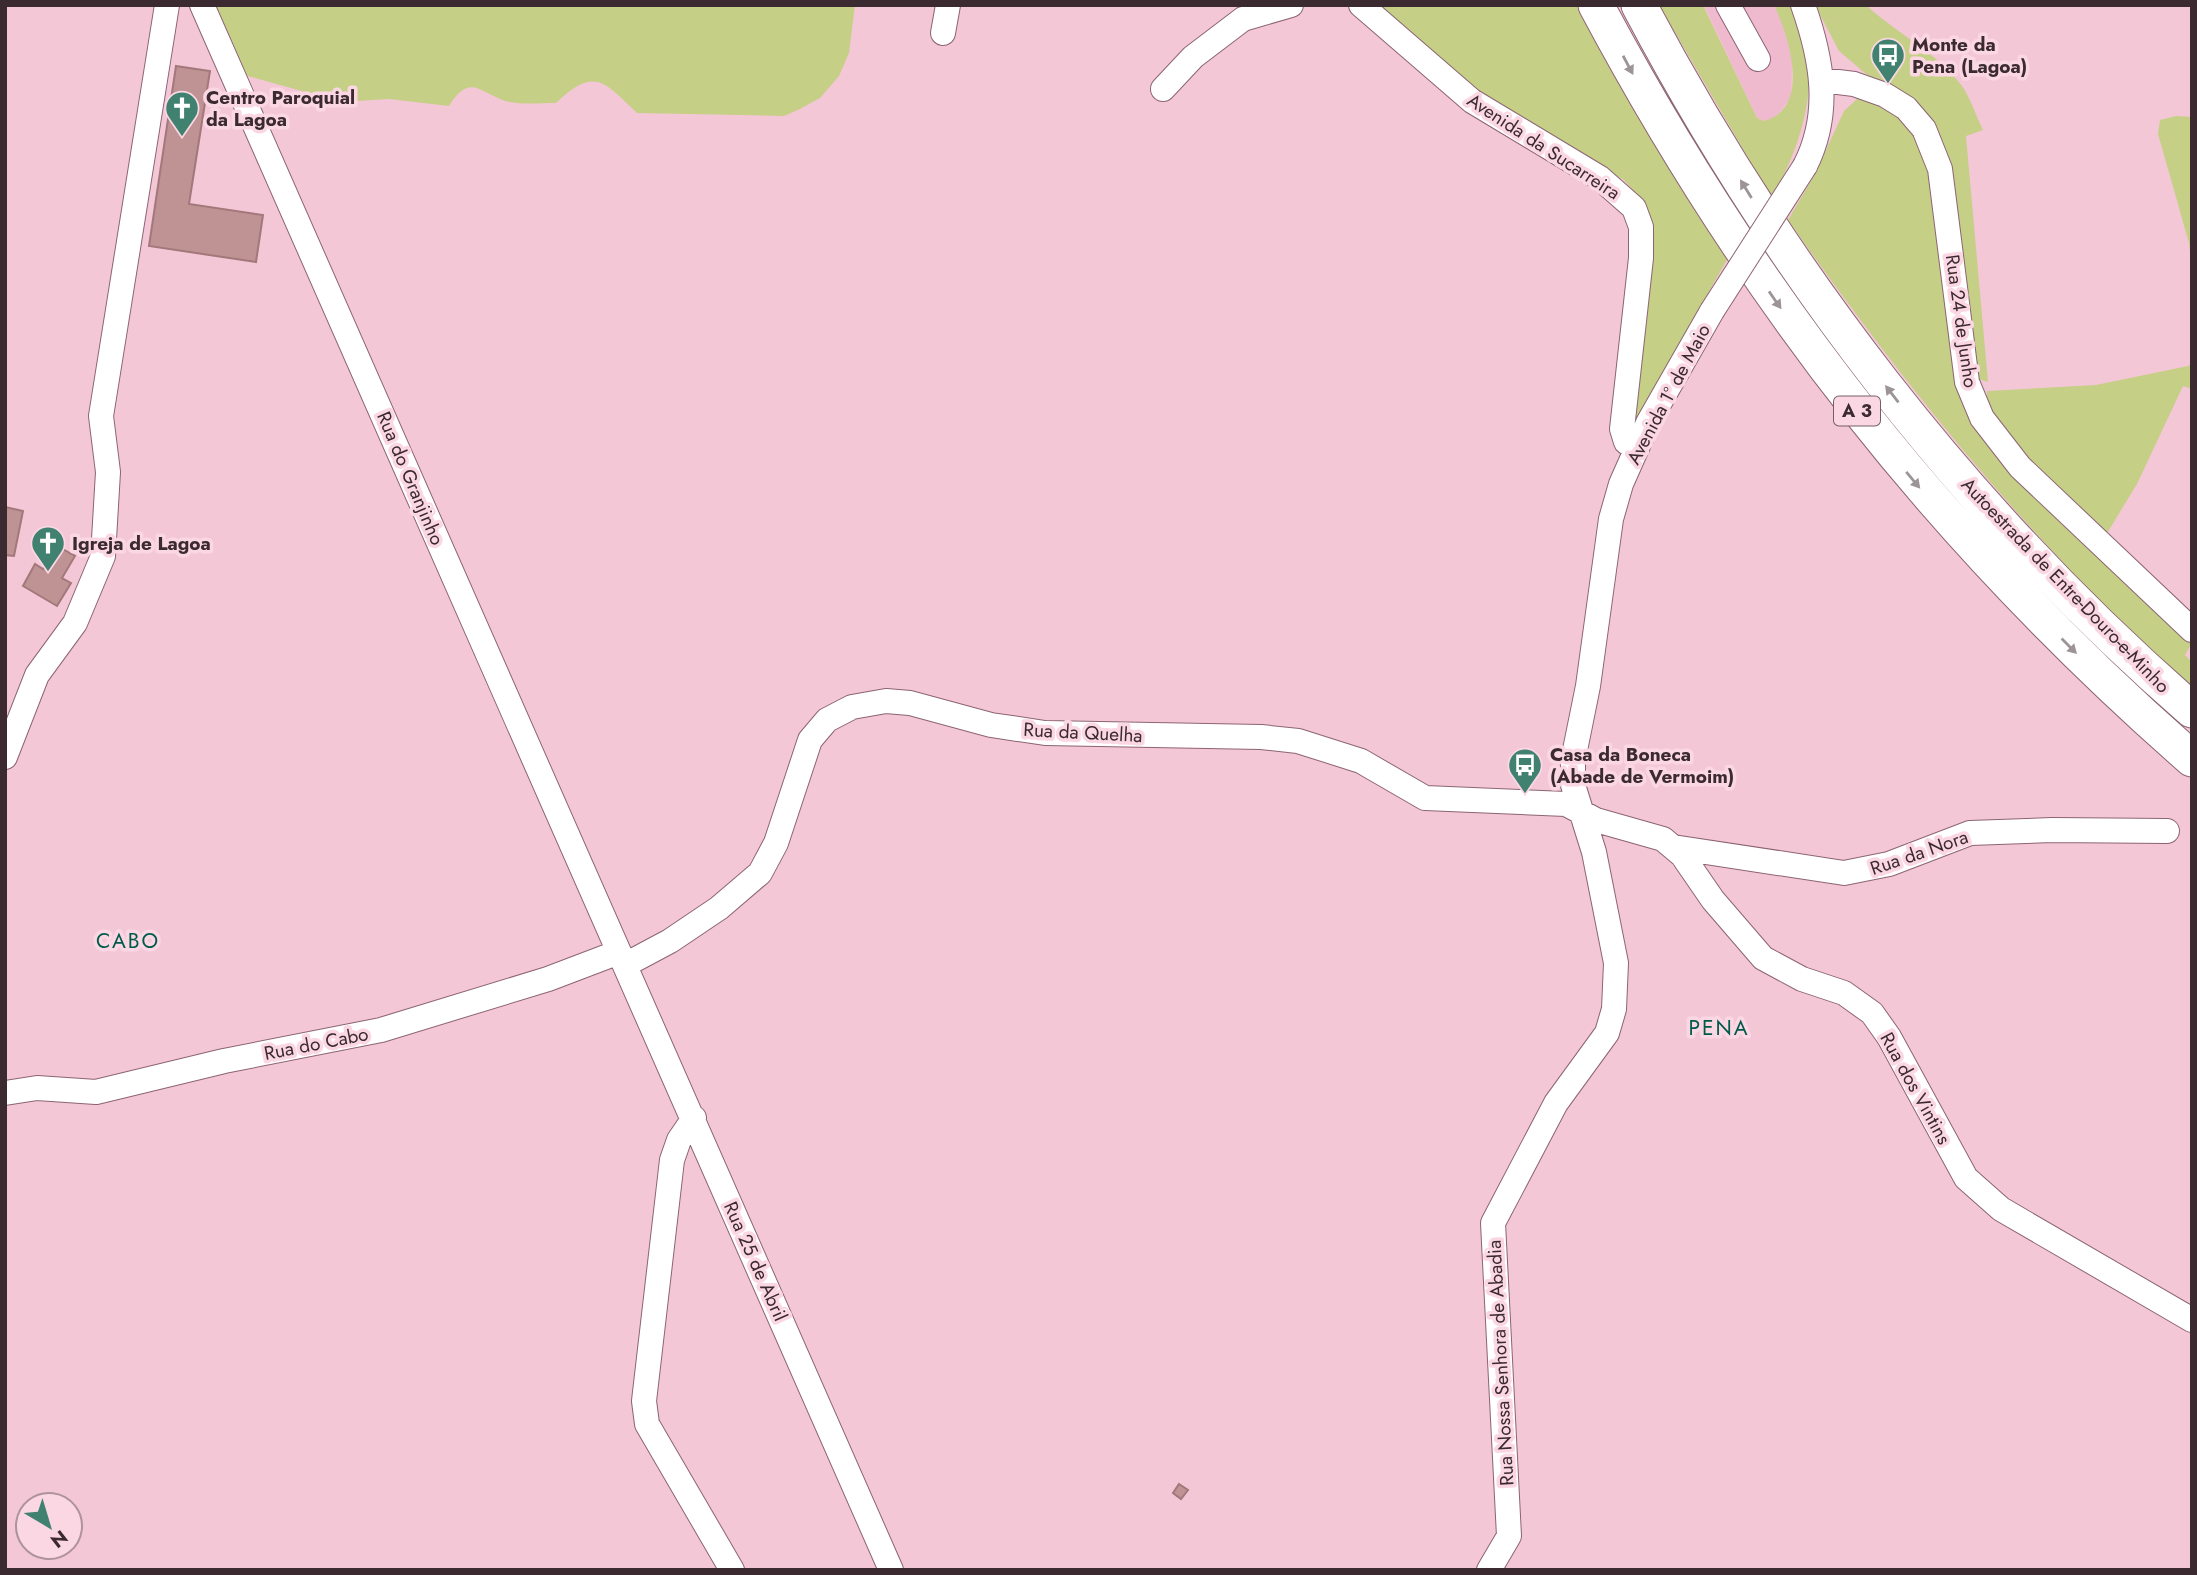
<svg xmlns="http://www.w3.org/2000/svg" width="2197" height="1575" viewBox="0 0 2197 1575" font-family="Jost,sans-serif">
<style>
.built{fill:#efbace}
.green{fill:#c6cf86}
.building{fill:#bf9294;stroke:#a3787b;stroke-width:2}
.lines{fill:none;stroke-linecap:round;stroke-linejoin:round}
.minor-casing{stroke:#8c6474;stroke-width:26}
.highway-casing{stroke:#8c6474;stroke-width:37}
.minor{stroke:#fff;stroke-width:24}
.highway{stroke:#fff;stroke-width:35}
.minor-bridge-casing{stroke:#8c6474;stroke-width:26;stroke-linecap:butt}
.minor-bridge{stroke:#fff;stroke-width:24}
.oneway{fill:#9d9498}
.labels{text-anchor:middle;stroke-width:7;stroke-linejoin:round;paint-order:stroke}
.shield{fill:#fbd7e4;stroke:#755e66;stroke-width:2}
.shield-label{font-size:18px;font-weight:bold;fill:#3b2a30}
.poi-label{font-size:19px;font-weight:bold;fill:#3b2a30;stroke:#fbd7e4;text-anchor:start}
.street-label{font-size:19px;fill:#3b2a30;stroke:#fbd7e4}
.neighbourhood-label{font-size:21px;letter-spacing:2px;fill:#005a49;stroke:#fbd7e4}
</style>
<rect width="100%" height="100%" fill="#f4c7d7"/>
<path class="built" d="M1704,5h70l11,23 7,34 -1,36 -17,21 -10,2 -7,-3z"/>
<path class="green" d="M214,5h641l-6,48 -10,23 -19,22 -20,11 -16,7 -147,-3c-33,-31 -42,-47 -81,-10 -15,0 -37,2 -51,-2 -26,-9 -35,-28 -56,5l-60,-7 -32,2 -48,-8 -65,-18z
M1375,5h204l86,155 63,98 -92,162 8,-217 -20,-23 -122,-70z
M1659,5h44l54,113 7,3c48,-13 25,-84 10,-116h17c6,17 15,35 17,52 6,51 -13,98 -36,142z
M1815,5h51c30,28 72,48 96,81 9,13 14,30 21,44l-17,6 22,246 -10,-3 -30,-210 -60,-84 -22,-11 -27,-23z
M1858,98l31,6 30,37 12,31 27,216 152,180 82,75 -7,12 7,7v24c-156,-136 -286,-298 -404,-466l27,-46 29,-63z
M2176,116l16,1v151l-3,-25 -31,-109 2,-14z
M2192,363v26l-9,-3 -46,98 -31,51 -68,-64 -51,-65v-15l109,-6 92,-19z"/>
<path class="building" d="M176,66l34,5 -21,133 74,11 -7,47 -107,-16z
M5,507l18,4 -9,45 -9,-1z
M57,546l18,10 -13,22 9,5 -14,23 -34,-20 12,-22 8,5z
M1179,1484l9,6 -7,9 -8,-6z"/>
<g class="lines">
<g class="minor-casing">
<path id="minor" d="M202,5l689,1565
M1361,5l111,96 128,77 34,30 7,19v31l-19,171 4,13 10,7
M1728,5l30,54
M1803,5c19,54 29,108 2,161
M943,33l5,-28
M1822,80l32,4 31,11 21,13 18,21 16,40 27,213 15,36 38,49 172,163
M1163,89l30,-32 50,-38 48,-14
M5,757l32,-82 38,-52 28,-67 5,-84 -7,-56 66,-411
M1673,847l171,26 45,-9 81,-31 82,-3 115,1
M625,965l45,-24 49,-33 41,-35 16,-30 34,-103 17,-20 25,-13 34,-6 24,2 81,22 54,8 216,4 37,4 63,20 64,37 141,6 30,16 67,19 19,16 31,45 50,58 39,21 42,14 28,20 17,24 77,141 35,31 191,111
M5,1093l32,-5 59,4 128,-31 157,-31 167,-51 71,-27
M694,1118l-15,22 -7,20 -28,241 3,23 85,146
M1489,1570l20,-34 -16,-313 63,-120 51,-70 7,-24 2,-46 -22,-111 -21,-67v-25l15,-74 23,-167 10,-35 27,-61 64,-112"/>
</g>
<g class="highway-casing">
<path id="highway" d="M1596,5c156,293 346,535 596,754
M1639,5c140,265 326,508 553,705"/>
</g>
<use href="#minor" class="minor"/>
<use href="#highway" class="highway"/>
<g class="minor-bridge-casing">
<path id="minor-bridge" d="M1712,311l93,-145"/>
</g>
<use href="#minor-bridge" class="minor-bridge"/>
</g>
<defs><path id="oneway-solid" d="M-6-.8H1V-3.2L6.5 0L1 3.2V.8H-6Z" transform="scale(1.75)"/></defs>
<g class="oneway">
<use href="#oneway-solid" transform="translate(1628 65) rotate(62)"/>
<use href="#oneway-solid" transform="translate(1746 189) rotate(-122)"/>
<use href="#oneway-solid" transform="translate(1775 300) rotate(55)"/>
<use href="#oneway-solid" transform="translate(1892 394) rotate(-128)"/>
<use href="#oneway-solid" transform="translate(1913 480) rotate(50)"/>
<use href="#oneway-solid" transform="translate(2069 646) rotate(45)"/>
</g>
<defs>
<g id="bus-pin" transform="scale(1.75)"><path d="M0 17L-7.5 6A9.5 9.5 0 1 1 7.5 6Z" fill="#408170" stroke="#fbd7e4"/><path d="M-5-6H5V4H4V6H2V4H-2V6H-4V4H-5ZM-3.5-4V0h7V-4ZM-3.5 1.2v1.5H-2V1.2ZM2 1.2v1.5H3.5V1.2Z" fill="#fff"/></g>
<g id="church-pin" transform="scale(1.75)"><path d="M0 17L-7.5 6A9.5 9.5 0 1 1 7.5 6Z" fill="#408170" stroke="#fbd7e4"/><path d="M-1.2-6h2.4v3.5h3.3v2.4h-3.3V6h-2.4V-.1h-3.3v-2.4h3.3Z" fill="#fff"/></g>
</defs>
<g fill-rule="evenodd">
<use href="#bus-pin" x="1888" y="55"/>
<use href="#church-pin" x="182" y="108"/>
<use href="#church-pin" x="48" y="543"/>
<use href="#bus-pin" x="1525" y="765"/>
</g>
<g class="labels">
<rect class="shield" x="1834" y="396.5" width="46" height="29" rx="5"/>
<g class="shield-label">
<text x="1857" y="417">A 3</text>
</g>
<g class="poi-label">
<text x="1912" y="51">Monte da<tspan x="1912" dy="22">Pena (Lagoa)</tspan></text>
<text x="206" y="104">Centro Paroquial<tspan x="206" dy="22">da Lagoa</tspan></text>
<text x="72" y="550">Igreja de Lagoa</text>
<text x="1550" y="761">Casa da Boneca<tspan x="1550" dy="22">(Abade de Vermoim)</tspan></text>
</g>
<g class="street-label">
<text transform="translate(1544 146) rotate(33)" y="7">Avenida da Sucarreira</text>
<text transform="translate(1962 321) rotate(82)" y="7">Rua 24 de Junho</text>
<text transform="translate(1668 394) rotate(-62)" y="7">Avenida 1º de Maio</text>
<text transform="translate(411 478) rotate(67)" y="7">Rua do Granjinho</text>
<text transform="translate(2066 585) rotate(46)" y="7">Autoestrada de Entre-Douro-e-Minho</text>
<text transform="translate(1083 732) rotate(3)" y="7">Rua da Quelha</text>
<text transform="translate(1919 852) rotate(-19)" y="7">Rua da Nora</text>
<text transform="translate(316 1043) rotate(-11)" y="7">Rua do Cabo</text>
<text transform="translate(1916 1088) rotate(61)" y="7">Rua dos Vintins</text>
<text transform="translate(756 1261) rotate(66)" y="7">Rua 25 de Abril</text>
<text transform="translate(1500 1363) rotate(-93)" y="7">Rua Nossa Senhora de Abadia</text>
</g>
<g class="neighbourhood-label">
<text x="128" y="948">CABO</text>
<text x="1719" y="1035">PENA</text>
</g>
</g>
<rect width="2197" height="1575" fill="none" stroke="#3b2a30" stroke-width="14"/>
<g transform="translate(49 1526) rotate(142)"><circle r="33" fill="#fbd7e4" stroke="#ae929c" stroke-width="2"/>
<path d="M0-5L12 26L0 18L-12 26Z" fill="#408170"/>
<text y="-10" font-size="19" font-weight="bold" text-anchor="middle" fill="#3b2a30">N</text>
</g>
</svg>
